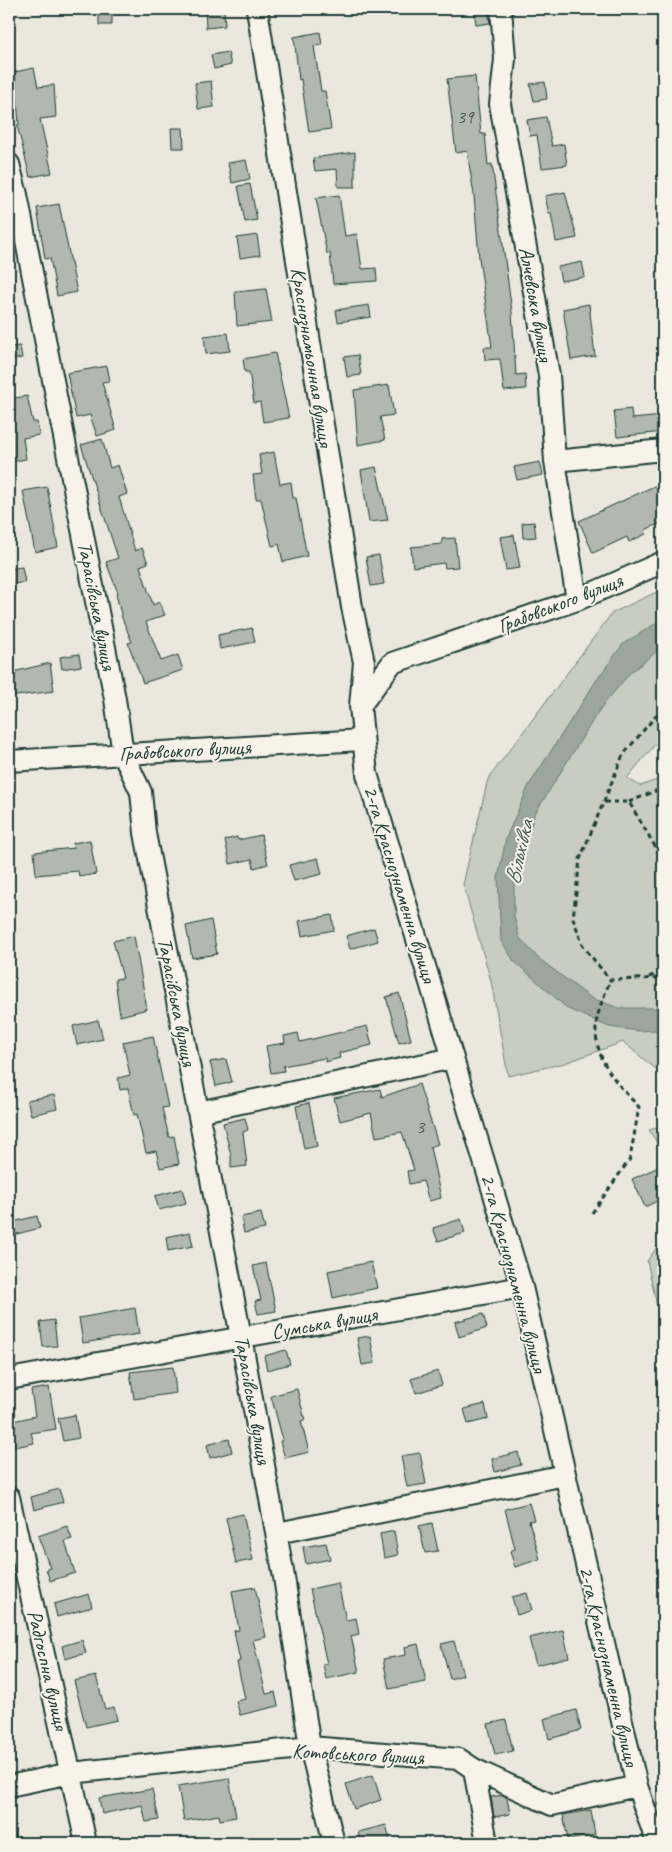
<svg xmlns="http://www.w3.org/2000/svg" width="672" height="1852" viewBox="0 0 672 1852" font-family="Caveat,sans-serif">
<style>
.green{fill:#c8ccc1;stroke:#74847a}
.water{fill:#9ca69c;stroke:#6a7c72}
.building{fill:#b2b8ae;stroke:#1f3d34}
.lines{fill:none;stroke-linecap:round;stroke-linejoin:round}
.minor-casing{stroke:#1f3d34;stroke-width:24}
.path{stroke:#1f3d34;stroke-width:3;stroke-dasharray:5 4;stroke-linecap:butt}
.minor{stroke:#f7f3e8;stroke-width:20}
.labels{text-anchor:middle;stroke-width:4;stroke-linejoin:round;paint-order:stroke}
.number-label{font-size:19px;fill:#445c52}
.street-label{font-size:21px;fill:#1f3d34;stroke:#f7f3e8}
.water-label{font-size:22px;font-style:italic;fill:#445c53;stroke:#f7f3e8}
</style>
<rect width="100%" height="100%" fill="#eae8dd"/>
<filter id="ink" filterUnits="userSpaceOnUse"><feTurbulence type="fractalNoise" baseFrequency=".02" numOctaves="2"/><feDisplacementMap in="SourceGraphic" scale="10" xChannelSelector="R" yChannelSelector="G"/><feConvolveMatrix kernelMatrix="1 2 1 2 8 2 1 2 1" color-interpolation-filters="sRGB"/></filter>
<g filter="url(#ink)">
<path class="green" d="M663,589v146l-36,43 13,8 23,-8v297l-40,-33 -58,21 -57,13 -17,-95 -28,-97 25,-105 124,-166z
M663,1126v26l-14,-22z
M663,1239v94l-16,-72z"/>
<path class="water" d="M663,619v27l-34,28 -29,35 -66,106 -20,68v33l5,21 19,21 53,40 28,10h44v29l-6,-7 -18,1 -30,-4 -41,-18 -54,-48 -13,-20 -3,-63 8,-40 23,-53 67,-104 27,-37z"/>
<path class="building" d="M99,9h13v16h-13z
M205,9h19l1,17 -19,2z
M474,9h14l2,14 -14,2z
M320,32l2,13 -8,1 7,45h4l6,38 -22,3 -8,-53 -2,1 -5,-43z
M228,52l3,13 -17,4 -3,-14z
M34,68l4,19 16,-2 2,32 -16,2 12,54 -22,4 -13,-52h2l-4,-53z
M475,76l6,58h4l3,31 4,-1 20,148 4,63 9,-1 1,15 -22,2 -4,-32 -15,1 -1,-13h8l-13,-89 -5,-63 -7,-44 -11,2 -9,-74z
M211,81l3,26 -16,2 -3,-26z
M545,82l2,17 -13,2 -4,-17z
M546,117l6,29 12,-2 3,21 -25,3 -5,-33 -7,1 -3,-16z
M171,128h12l1,20h-12z
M355,152v35h-17l-1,-18 -22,2 -2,-13z
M246,160l4,19 -18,4 -4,-20z
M250,184l7,36 -12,2 -7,-36z
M565,192l12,46 -21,4 -5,-29 -2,1 -4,-18z
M339,195l6,41 12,-2 5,35 14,-1 1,13 -44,3 -3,-31 -3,1 -11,-56z
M59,204l18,88 -20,4 -7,-38 -5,1 -8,-51z
M257,235l3,20 -20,3 -3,-20z
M582,262l3,15 -24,4 -3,-14z
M266,289l6,33 -35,4 -2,-34z
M589,304l6,52 -24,4 -8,-51z
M369,305l2,12 -33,5 -2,-12z
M228,333l2,18 -24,3 -2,-18z
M20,346l2,12 -13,2v-13z
M275,353l14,65 -26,4 -3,-20 -6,1 -5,-31h-4l-2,-13z
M358,355l3,20 -14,2 -3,-20z
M107,366l3,15 -8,1 14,48 -19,6 -7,-21 -14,3 -9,-45z
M389,385l5,30 -14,2 5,23 -27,5 -4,-55z
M27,396l6,26h4l2,13 -16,3 3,21 -17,3v-63z
M631,409l1,10 31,-3v16l-46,5 -3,-26z
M102,439l8,29 8,-3 9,29 -8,3 16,54 7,-3 6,15 -8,3 13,39 6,-3 6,13 -19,7 15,39 17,-6 5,15 -40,13 -15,-40 4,-1 -10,-24 -6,-24 2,-1 -12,-31 12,-4 -37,-113z
M274,452l6,32 11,-2 2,16h3l11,58 -24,6 -4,-18 -7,2 -11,-47h-5l-3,-24 9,-1 -3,-19z
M540,462l3,13 -26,5 -3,-13z
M376,467l12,53 -19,2 -8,-52z
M663,482v40l-18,8 1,4 -17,8 -2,-5 -34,16 -14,-32z
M47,487l11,60 -23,5 -12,-61z
M534,522l2,15 -13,1 -1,-15z
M514,535l6,33 -14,2 -6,-33z
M455,538l3,29 -13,1 -1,-5 -31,4 -2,-20 31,-3v-5z
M379,555l5,29 -13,2 -5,-29z
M22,567l3,15 -16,3v-16z
M252,628l3,14 -35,7 -2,-14z
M79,654l2,12 -19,3 -2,-12z
M50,663l4,28 -45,6v-24z
M261,835l7,29 -14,4 -2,-9 -22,5 -5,-24 12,-3 1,3z
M90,840l6,34 -17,3 -1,-6 -42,4 -2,-23 40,-4 -1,-5z
M318,858l4,16 -28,7 -5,-16z
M332,915l2,15 -32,6 -3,-15z
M211,920l6,34 -25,4 -6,-32z
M374,928l4,13 -28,8 -4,-13z
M134,936l13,73 -27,7 -5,-37 8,-1 -10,-37z
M399,993l12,47 -12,3 -13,-46z
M98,1020l5,19 -26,6 -4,-19z
M367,1026l5,19 -33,8 1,5 -15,4v-4l-42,8 1,5 -13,2 -5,-27 19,-3 -1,-7 14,-3 2,9z
M153,1036l15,71 -6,1 7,29 5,-1 5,28 -19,4 -4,-17 -10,2 -9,-39 -3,1 -6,-27 -8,2 -2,-12 12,-3 -7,-33z
M226,1059l6,23 -16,4 -6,-24z
M419,1084l19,60 -8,3 11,51 -12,3 -6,-20 -14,3 -2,-13 7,-1 -12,-38 -26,5 -5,-24 -31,8 -6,-23 46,-9 2,8z
M54,1095l3,14 -26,6 -4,-15z
M309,1103l8,43 -13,3 -8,-43z
M245,1118l3,12 -5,2 4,34 -16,2v-13l-8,-32z
M663,1165v33l-18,9 -13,-28z
M182,1189l4,14 -27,7 -4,-14z
M261,1213l4,16 -21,4 -3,-16z
M37,1216l3,12 -31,8v-13z
M461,1219l4,14 -27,8 -5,-13z
M190,1232l3,14 -25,5 -2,-14z
M371,1262l6,26 -44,10 -5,-27z
M266,1263l10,48 -18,3 -3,-13 6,-1 -8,-34z
M135,1308l4,26 -56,9 -4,-25z
M483,1314l4,14 -28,9 -4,-15z
M54,1320l3,26 -14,1 -3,-25z
M370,1336l5,27 -13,2 -5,-27z
M286,1350l4,14 -23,6 -3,-14z
M173,1367l3,26 -42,6 -4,-27z
M438,1371l4,14 -26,8 -5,-14z
M49,1387l7,42 -25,4 3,10 -19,4 -6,-25 26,-6 -4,-26z
M297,1389l8,31 -4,1 8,31 -24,6 -5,-17 3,-1 -12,-44z
M485,1404l3,15 -20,5 -4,-15z
M75,1415l4,23 -16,3 -5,-23z
M229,1439l3,13 -22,6 -3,-13z
M518,1452l3,13 -26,7 -3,-13z
M420,1453l6,31 -19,3 -6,-31z
M59,1489l4,13 -29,8 -3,-13z
M529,1503l5,17 -5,1 11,38 -25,8 -5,-16 5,-2 -10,-40z
M243,1514l10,46 -17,3 -10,-45z
M432,1523l6,28 -13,2 -6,-27z
M67,1526l5,13 -7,2 10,32 -25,8 -4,-12 4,-1 -12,-32z
M394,1531l4,24 -14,3 -4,-24z
M326,1543l4,16 -24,5 -3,-17z
M338,1583l8,37 10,-2 3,16 -8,2 8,36 -33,7 -3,-15h4l-17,-75z
M255,1587l11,50 -13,3 13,54 9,-2 3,14 -38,9 -4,-14 9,-2 -8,-37 3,-1 -6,-30 5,-1 -7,-39z
M527,1593l5,17 -15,5 -5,-18z
M89,1594l3,13 -35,10 -3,-13z
M563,1630l6,27 -33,8 -7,-27z
M82,1640l4,13 -21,6 -3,-13z
M454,1641l9,34 -13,4 -9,-35z
M418,1644l8,38 -37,7 -6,-30 23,-4 -1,-8z
M96,1676l9,33 9,-2 3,13 -31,7 -12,-46z
M576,1710l5,20 -32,9 -5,-20z
M506,1720l7,31 -18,4 -7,-31z
M373,1775l8,25 -27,9 -8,-25z
M229,1778l7,39 -16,3 -1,-5 -35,6 -6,-35z
M152,1789l7,31 -13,2 -4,-17 -40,9 -3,-16z
M503,1795l4,3 3,16 -16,3 -3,-20z
M591,1810l4,25 -27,5 -5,-25z
M386,1825l5,18h-30l-3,-11z"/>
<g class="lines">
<g class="minor-casing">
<path id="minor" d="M257,9l95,598 12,55 -4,44 7,68 155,513 115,499 20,57
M501,9l4,50 -5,45 49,271 6,86 22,139
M9,164l8,31 98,504 8,55 18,38 4,41 96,504 43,240 26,170 24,96
M555,461l108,-11
M360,706l32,-43 185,-63 86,-38
M9,761l353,-21
M198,1112l255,-54
M9,1379l513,-92
M9,1497l77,346
M277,1533l288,-58
M474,1769l13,74
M9,1786l62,-13 239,-26 149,12 15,10 78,36 85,-19"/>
</g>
<path class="path" d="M663,707l-40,48 -43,104 -7,59 10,28 27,34 53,-2
M604,802h25l34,58
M629,802l34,-14
M649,977l14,-6
M592,1213l38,-54 9,-52c-21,-22 -44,-46 -43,-79 0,-15 9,-33 14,-48"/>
<use href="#minor" class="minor"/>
</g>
</g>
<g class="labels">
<g class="number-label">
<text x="465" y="123">39</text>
<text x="420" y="1133">3</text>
</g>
<g class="street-label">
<text transform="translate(536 304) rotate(80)" y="7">Алчевська вулиця</text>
<text transform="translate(312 357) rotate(81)" y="7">Краснознамьонная вулиця</text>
<text transform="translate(560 603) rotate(-21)" y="7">Грабовського вулиця</text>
<text transform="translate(97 606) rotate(79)" y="7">Тарасівська вулиця</text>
<text transform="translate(185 750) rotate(-3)" y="7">Грабовського вулиця</text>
<text transform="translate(400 884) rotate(73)" y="7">2-га Краснознаменна вулиця</text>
<text transform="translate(177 1002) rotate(79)" y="7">Тарасівська вулиця</text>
<text transform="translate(514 1273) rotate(75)" y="7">2-га Краснознаменна вулиця</text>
<text transform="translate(324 1323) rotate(-10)" y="7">Сумська вулиця</text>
<text transform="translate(253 1400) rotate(80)" y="7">Тарасівська вулиця</text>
<text transform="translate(609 1666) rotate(77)" y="7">2-га Краснознаменна вулиця</text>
<text transform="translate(48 1670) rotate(77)" y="7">Радгоспна вулиця</text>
<text transform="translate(358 1754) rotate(3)" y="7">Котовського вулиця</text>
</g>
<g class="water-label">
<text transform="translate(518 852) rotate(-77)" y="8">Вільхівка</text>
</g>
</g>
<rect width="672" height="1852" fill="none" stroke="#f7f3e8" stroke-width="30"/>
<rect x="15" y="15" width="642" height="1822" fill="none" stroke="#1f3d34" stroke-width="2" filter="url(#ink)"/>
</svg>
